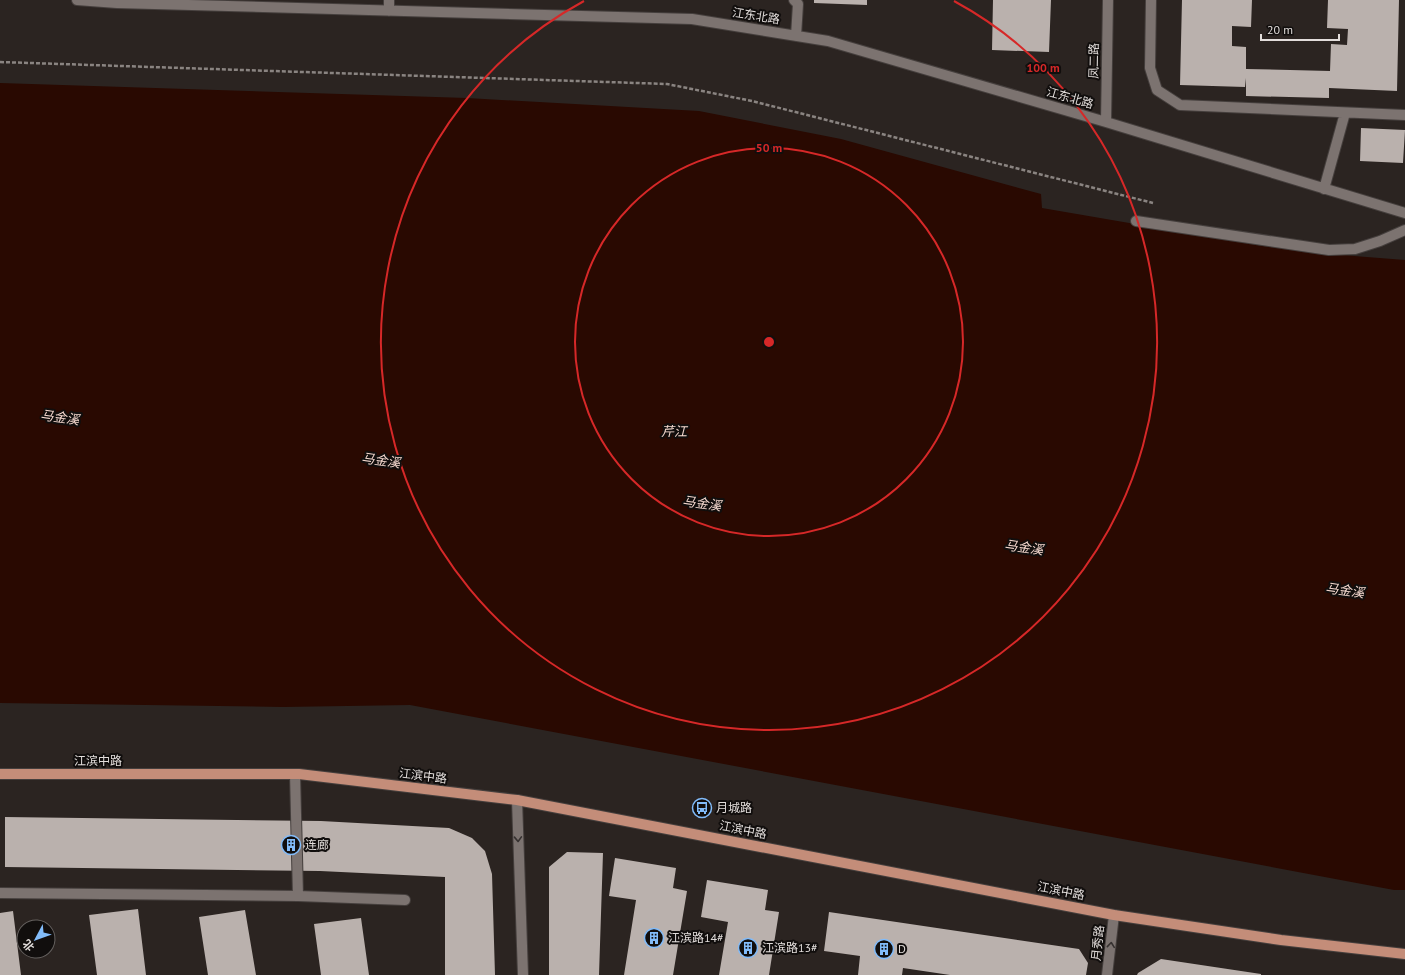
<svg xmlns="http://www.w3.org/2000/svg" width="1405" height="975" viewBox="0 0 1405 975" font-family="'PT Sans','Noto Sans SC',sans-serif">
<style>
.water{fill:#290901}
.building{fill:#bab1ad}
.lines{fill:none;stroke-linecap:round;stroke-linejoin:round}
.minor-casing{stroke:#453f3d;stroke-width:12}
.major-casing{stroke:#453f3d;stroke-width:12}
.path{stroke:#8a8481;stroke-width:2.5;stroke-dasharray:4 2;stroke-linecap:butt}
.minor{stroke:#7c7370;stroke-width:10}
.major{stroke:#c48d79;stroke-width:10}
.oneway{stroke:#363130}
.ring{fill:none;stroke:#d62828;stroke-width:2}
.labels{text-anchor:middle;stroke-width:4;stroke-linejoin:round;paint-order:stroke}
.street-label{font-size:12px;fill:#e2dddb;stroke:#110e0d}
.poi-label{font-size:12px;fill:#e2dddb;stroke:#110e0d;text-anchor:start}
.water-label{font-size:13px;font-style:italic;fill:#f7dad0;stroke:#110e0d}
.centre{fill:#d62828;stroke:#110e0d;stroke-width:2}
.ring-label{font-size:12px;text-anchor:middle;font-weight:bold;fill:#d62828;stroke:#110e0d;stroke-width:4;stroke-linejoin:round;paint-order:stroke}
</style>
<rect width="100%" height="100%" fill="#2b2421"/>
<path class="water" d="M0,83l467,15 232,13 142,28 200,55 1,14 221,38 91,10 51,4v630h-11l-984,-185 -127,2 -283,-4z"/>
<path class="building" d="M814,0h53v5l-53,-2z
M993,0h58l-2,52 -57,-2z
M1182,0h70l-1,27 -19,-1v20l14,1v22l84,2 1,-27 16,1 1,-16 -21,-1 1,-28h71l-2,91 -68,-3v10l-83,-2v-18l-1,9 -65,-2z
M1361,128l44,2 -2,33 -43,-2z
M5,817l316,4 128,7 23,10 13,13 7,23 3,101h-50v-98l-125,-6 -315,-4z
M567,852l36,1 -4,122h-50v-108z
M615,858l61,10 -3,20 14,3 -14,84h-49l12,-75 -27,-4z
M707,880l61,10 -3,20 14,2 -10,63h-50l9,-53 -27,-5z
M138,909l8,66h-49l-8,-60z
M245,910l11,65h-48l-9,-58z
M13,911l8,64h-21v-62z
M829,912l250,37 9,14 -2,12h-136l-47,-7 -1,7h-44l2,-19 -36,-5z
M361,918l8,57h-48l-7,-51z
M1161,959l100,15v1h-124l1,-2z"/>
<g class="lines">
<g class="minor-casing">
<path id="minor" d="M77,0l40,3 575,16 136,22 278,81 299,91
M794,0l4,4 -2,32
M1151,0l-1,68 7,22 23,15 225,10
M389,11v-11
M1106,122l2,-122
M1324,189l21,-76
M1136,221l193,29 26,-1 25,-8 25,-11
M295,774l3,122
M517,800l6,175
M0,893l298,3 107,4
M1107,975l7,-60"/>
</g>
<g class="major-casing">
<path id="major" d="M0,774h299l218,26 597,115 167,25 124,14"/>
</g>
<path class="path" d="M0,62l667,22 85,17 401,102"/>
<use href="#minor" class="minor"/>
<use href="#major" class="major"/>
</g>
<defs><path id="oneway-chevron" d="M-2-3.5L2.5 0L-2 3.5" fill="none" stroke-width="1.6" stroke-linecap="round" stroke-linejoin="round"/></defs>
<g class="oneway">
<use href="#oneway-chevron" transform="translate(518 839) rotate(88)"/>
<use href="#oneway-chevron" transform="translate(1111 945) rotate(-84)"/>
</g>
<g class="ring">
<circle cx="769" cy="342" r="194"/>
<path d="M954 1A388 388 0 1 1 584 1"/>
</g>
<defs>
<g id="bus-ring" transform="scale(1)"><circle r="9.5" fill="#110e0d" stroke="#82bcfa" stroke-width="1.5"/><path d="M-5-6H5V4H4V6H2V4H-2V6H-4V4H-5ZM-3.5-4V0h7V-4ZM-3.5 1.2v1.5H-2V1.2ZM2 1.2v1.5H3.5V1.2Z" fill="#82bcfa"/></g>
<g id="building-ring" transform="scale(1)"><circle r="9.5" fill="#110e0d" stroke="#82bcfa" stroke-width="1.5"/><path d="M-4-6H4V6H1V3H-1V6H-4ZM-2.5-4.3h1.7v1.8h-1.7ZM.8-4.3h1.7v1.8H.8ZM-2.5-1h1.7V.8h-1.7ZM.8-1h1.7V.8H.8Z" fill="#82bcfa"/></g>
</defs>
<g fill-rule="evenodd">
<use href="#bus-ring" x="702" y="808"/>
<use href="#building-ring" x="291" y="845"/>
<use href="#building-ring" x="654" y="938"/>
<use href="#building-ring" x="748" y="948"/>
<use href="#building-ring" x="884" y="949"/>
</g>
<g class="labels">
<g class="street-label">
<text transform="translate(756 16) rotate(9)" y="4">江东北路</text>
<text transform="translate(1094 61) rotate(-89)" y="4">凤二路</text>
<text transform="translate(1070 98) rotate(16)" y="4">江东北路</text>
<text x="98" y="765">江滨中路</text>
<text transform="translate(423 776) rotate(7)" y="4">江滨中路</text>
<text transform="translate(743 830) rotate(11)" y="4">江滨中路</text>
<text transform="translate(1061 891) rotate(11)" y="4">江滨中路</text>
<text transform="translate(1098 943) rotate(-84)" y="4">月秀路</text>
</g>
<g class="poi-label">
<text x="716" y="812">月城路</text>
<text x="305" y="849">连廊</text>
<text x="668" y="942">江滨路14#</text>
<text x="762" y="952">江滨路13#</text>
<text x="898" y="953">D</text>
</g>
<g class="water-label">
<text transform="translate(60 417) rotate(8)" y="5">马金溪</text>
<text x="674" y="436">芹江</text>
<text transform="translate(381 460) rotate(8)" y="5">马金溪</text>
<text transform="translate(702 503) rotate(8)" y="5">马金溪</text>
<text transform="translate(1024 547) rotate(8)" y="5">马金溪</text>
<text transform="translate(1345 590) rotate(8)" y="5">马金溪</text>
</g>
</g>
<circle cx="769" cy="342" r="6" class="centre"/>
<g class="ring-label">
<text x="1043" y="72">100 m</text>
<text x="769" y="152">50 m</text>
</g>
<g transform="translate(36 939) rotate(229)"><circle r="19" fill="#110e0d" stroke="#65615f"/>
<path d="M0-3L7 15L0 10L-7 15Z" fill="#82bcfa"/>
<text y="-6" font-size="11" font-weight="bold" text-anchor="middle" fill="#e2dddb">北</text>
</g>
<path d="M1261 34v6h78v-6" fill="none" stroke="#e2dddb" stroke-width="2"/>
<text x="1267" y="34" font-size="12" fill="#e2dddb" stroke="#110e0d" stroke-width="3" paint-order="stroke">20 m</text>
</svg>
